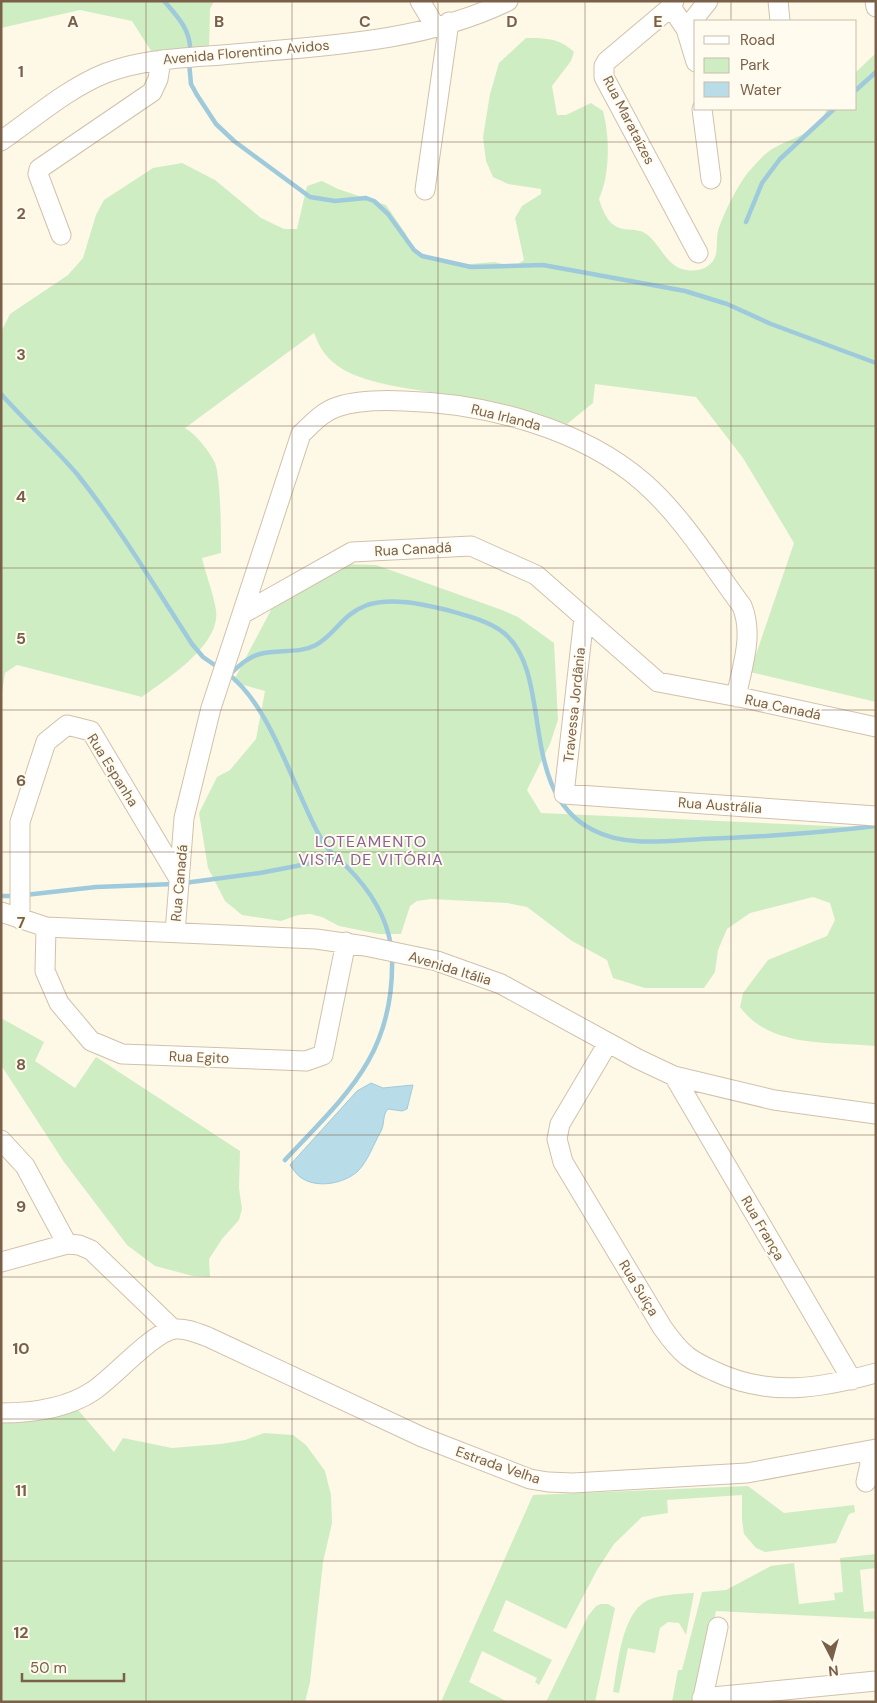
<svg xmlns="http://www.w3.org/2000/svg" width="877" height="1703" viewBox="0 0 877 1703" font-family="'DM Sans',sans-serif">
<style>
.green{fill:#cfedc3}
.water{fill:#b9dce9;stroke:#9ecadc}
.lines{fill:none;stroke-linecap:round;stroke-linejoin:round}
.stream{stroke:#9ecadc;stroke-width:4.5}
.minor-casing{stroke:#d1c1ab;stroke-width:21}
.minor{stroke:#fff;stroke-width:19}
.grid{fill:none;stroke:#7a6049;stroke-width:1;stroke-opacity:0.55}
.labels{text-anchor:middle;stroke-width:4;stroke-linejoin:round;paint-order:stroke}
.street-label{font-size:14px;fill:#7a6049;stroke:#fffbee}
.quarter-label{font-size:16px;letter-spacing:1px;fill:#8b6096;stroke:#fffbee}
.grid-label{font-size:16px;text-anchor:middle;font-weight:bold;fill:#7a6049;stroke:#fffbee;stroke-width:4;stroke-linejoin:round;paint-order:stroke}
</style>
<rect width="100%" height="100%" fill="#fef8e7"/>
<path class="green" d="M1,1h213l-4,8 -1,41 -56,4 -21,-33 -52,-11 -79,18z
M526,38c19,0 34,0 48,14l-3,9 -19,25 5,29h9l25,-12 12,8c7,26 7,64 -4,88 14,47 35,20 52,39 8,8 13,19 22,26 11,10 36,9 42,-7 3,-7 1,-18 3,-26 5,-17 22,-51 34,-63 6,-7 14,-16 22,-20 22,-12 43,-15 53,-39h29v-37l20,-19v649l-126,-30 44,-129 -51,-85 -47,-61 -101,-13 -2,19 -26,21c-36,-13 -73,-22 -111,-28 -33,-6 -87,-10 -115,-28 -15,-10 -20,-18 -27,-35l-129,95c12,7 24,23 30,35 6,16 6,71 6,90l-19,5c4,17 11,34 14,52 5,35 -49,69 -74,87l-125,-32 -12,8 -4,27v-368l9,-18 58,-39 15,-17 13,-43 8,-15 49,-32 29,-5 33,17 46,38 23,11h13l10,-43 15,-5 16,8 48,16 20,29 5,13 20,13 27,5 37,-3 19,5 10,-7 -9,-42 7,-12 19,-12v-5l-33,-5 -15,-7 -7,-16 -3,-24 7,-43 9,-31z
M339,564l37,1 126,45 16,7 36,26 4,77 -8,24 -23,46 14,23 335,15v218c-46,-5 -105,3 -136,-39l3,-14 25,-33 59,-24 8,-16 -5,-17 -17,-6 -63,16 -23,16 -9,21 -3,22 -11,16h-59l-32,-10 -6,-18 -35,-19 -45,-34 -20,-4 -76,-4 -14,2 -7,5 -9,28h-22l-40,-8 -17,-9 -12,-3 -12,1 -17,6 -39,-6 -17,-14 -17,-33 -9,-55 18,-36 13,-7 26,-31 9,-48 -32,-9 39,-74z
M1,1018l43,24 -9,19 40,27 21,-31 144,94 -1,37 3,21 -3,11 -17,19 -13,20 1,18 -17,-1 -38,-10 -28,-21 -63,-83 -63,-97z
M60,1411h19l35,41 9,-14 49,10 49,-4 24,-4 19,-7 29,2 13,10 19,26 6,24 1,28 -9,39 -13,120 -5,20h-304v-285z
M748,1486l36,27 70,-8 1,7 -6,2 -13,29 -71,9 -9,-4 -12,-14 -2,-14v-25l-75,5 1,13 -26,4 -28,27 -17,26 -31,59 -60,-29 -13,31 59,29 -13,25 -4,-3 2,-4 -55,-27 -13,31 39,20h-67l92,-207z
M876,1554v14l-16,2 4,42 12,-1v8l-160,-8 -18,91h-26l6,-32h4l20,-78 24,-2 45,-24 23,-3 5,41 36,-4 -1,-7 9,-1 -3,-34z
M694,1593l-8,42 -7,-12 -11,-1 -8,6 -5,25 -27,-5 -9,45 -6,-1c5,-27 8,-79 35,-92 14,-6 32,-6 46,-7z
M601,1604h7l7,4 -20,94h-49l42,-86 8,-10z"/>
<path class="water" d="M371,1083l12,5 30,-3 -6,24 -5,2 -14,-2c-6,6 -3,15 -7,22 -7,12 -13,30 -23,40 -14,13 -42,18 -58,6 -4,-3 -7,-8 -10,-12l67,-74z"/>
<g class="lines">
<path class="stream" d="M164,1c14,16 28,30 26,53
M189,62l2,22 6,11 19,29 18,17 76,56 25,4 31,-3 8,3 14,13 26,36 8,6 49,11 72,-2 142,26 42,13 44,20 105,39
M856,90l20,-18
M746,222l16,-39 18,-24 54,-50
M1,394c25,28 52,52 76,80 43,54 78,113 115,170l11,13 16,11
M227,673c46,34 67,120 96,169 5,9 16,17 24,25 22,22 39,47 44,79
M230,674c9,-8 18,-17 30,-20 18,-5 39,0 56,-9 20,-11 25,-30 51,-40 25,-8 55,-1 80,5 18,5 42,11 57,23 51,43 12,158 89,197 32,17 73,11 108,9 58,-2 117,-6 175,-13
M184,883l76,-10 78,-15
M25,895l71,-8 78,-3
M1,896h14
M285,1160c62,-66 110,-106 107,-204"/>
<g class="minor-casing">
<path id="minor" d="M420,1l15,25
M674,1l-3,6 -64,54 -3,5v11l94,176
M778,1l2,20
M875,1l1,6
M671,7l15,22 10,33
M686,29l22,-28
M702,109l9,70
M1,141c33,-23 67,-53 105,-68 37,-14 77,-15 116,-18 94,-9 198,-11 286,-54
M425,190l24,-168
M61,235l-23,-61 1,-5 113,-77 6,-13 3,-19
M242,614l59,-180c11,-10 21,-22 36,-27 21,-7 45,-7 67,-6 80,2 177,27 239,81 39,34 68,82 99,124 12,29 0,61 -6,91
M584,617l-20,177 312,22
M1,912l45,15 270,12 49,7 72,15 64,23 137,75 36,17 100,24 102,14
M20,919v-97l26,-80 21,-17 24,6 88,148
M46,927l-1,44 14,32 32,38 31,13 184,7 17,-6 23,-113
M175,933l9,-115 27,-110 31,-94 110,-62 119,-6 65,29 122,107 86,16 132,29
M608,1043l-48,81 -3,15 6,23 99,165c7,10 15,21 25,29 8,6 18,11 27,15 54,26 105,18 162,2
M674,1076l178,304
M1,1140l24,26 42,78 12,1 12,5 82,79
M1,1262l66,-18
M1,1413c32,0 65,-4 92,-22 20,-13 61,-60 82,-62 12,-1 22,4 33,8l214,100 108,42 18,3 25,1 174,-10 129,-24
M866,1482l4,-18 -2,-13
M702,1698l174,-17
M702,1702l16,-75"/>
</g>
<use href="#minor" class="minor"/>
</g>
<path class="grid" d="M146,1v1701M292,1v1701M438,1v1701M585,1v1701M731,1v20M731,109v1593M1,142h875M1,284h875M1,426h875M1,568h875M1,710h875M1,852h875M1,993h875M1,1135h875M1,1277h875M1,1419h875M1,1561h875"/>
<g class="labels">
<g class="street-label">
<text transform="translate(246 52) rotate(-5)" y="5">Avenida Florentino Avidos</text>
<text transform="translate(629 120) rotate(63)" y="5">Rua Marataízes</text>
<text transform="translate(506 417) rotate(14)" y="5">Rua Irlanda</text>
<text transform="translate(413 549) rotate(-3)" y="5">Rua Canadá</text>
<text transform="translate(574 705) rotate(-84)" y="5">Travessa Jordânia</text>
<text transform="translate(783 707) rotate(12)" y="5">Rua Canadá</text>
<text transform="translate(113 770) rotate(58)" y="5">Rua Espanha</text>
<text transform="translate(720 805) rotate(4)" y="5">Rua Austrália</text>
<text transform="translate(179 883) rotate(-85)" y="5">Rua Canadá</text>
<text transform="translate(450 968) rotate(17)" y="5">Avenida Itália</text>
<text transform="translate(199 1057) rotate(2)" y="5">Rua Egito</text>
<text transform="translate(763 1228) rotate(60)" y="5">Rua França</text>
<text transform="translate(639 1288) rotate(59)" y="5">Rua Suíça</text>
<text transform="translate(498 1465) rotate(19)" y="5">Estrada Velha</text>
</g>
<g class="quarter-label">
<text x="371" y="847">LOTEAMENTO<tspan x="371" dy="18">VISTA DE VITÓRIA</tspan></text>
</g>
</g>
<g class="grid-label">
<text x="73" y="27">A</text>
<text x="219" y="27">B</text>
<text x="365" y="27">C</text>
<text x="512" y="27">D</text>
<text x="658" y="27">E</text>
<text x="21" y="77">1</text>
<text x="21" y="219">2</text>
<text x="21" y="360">3</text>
<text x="21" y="502">4</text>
<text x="21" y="644">5</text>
<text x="21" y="786">6</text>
<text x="21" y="928">7</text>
<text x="21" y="1070">8</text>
<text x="21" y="1212">9</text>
<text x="21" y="1354">10</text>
<text x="21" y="1496">11</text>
<text x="21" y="1638">12</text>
</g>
<rect width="877" height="1703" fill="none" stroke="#7a6049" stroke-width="5"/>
<rect x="694" y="20" width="162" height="90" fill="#fffbee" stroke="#cabdac"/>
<rect x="704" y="36" width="25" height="8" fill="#ffffff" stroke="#cabdac"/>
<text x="740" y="45" font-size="15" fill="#7a6049">Road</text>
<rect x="704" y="58" width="25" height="15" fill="#cfedc3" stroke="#cabdac"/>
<text x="740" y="70" font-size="15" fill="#7a6049">Park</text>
<rect x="704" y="82" width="25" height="15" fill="#b9dce9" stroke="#cabdac"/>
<text x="740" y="95" font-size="15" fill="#7a6049">Water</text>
<g transform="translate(832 1658) rotate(174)" stroke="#fffbee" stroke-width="4" paint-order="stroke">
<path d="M0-4L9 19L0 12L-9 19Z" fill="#7a6049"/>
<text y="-8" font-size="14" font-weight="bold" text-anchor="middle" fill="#7a6049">N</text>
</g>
<path d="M22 1673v8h102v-8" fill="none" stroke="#7a6049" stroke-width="2.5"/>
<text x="30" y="1673" font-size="15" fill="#7a6049" stroke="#fffbee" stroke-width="4" paint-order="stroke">50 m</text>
</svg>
